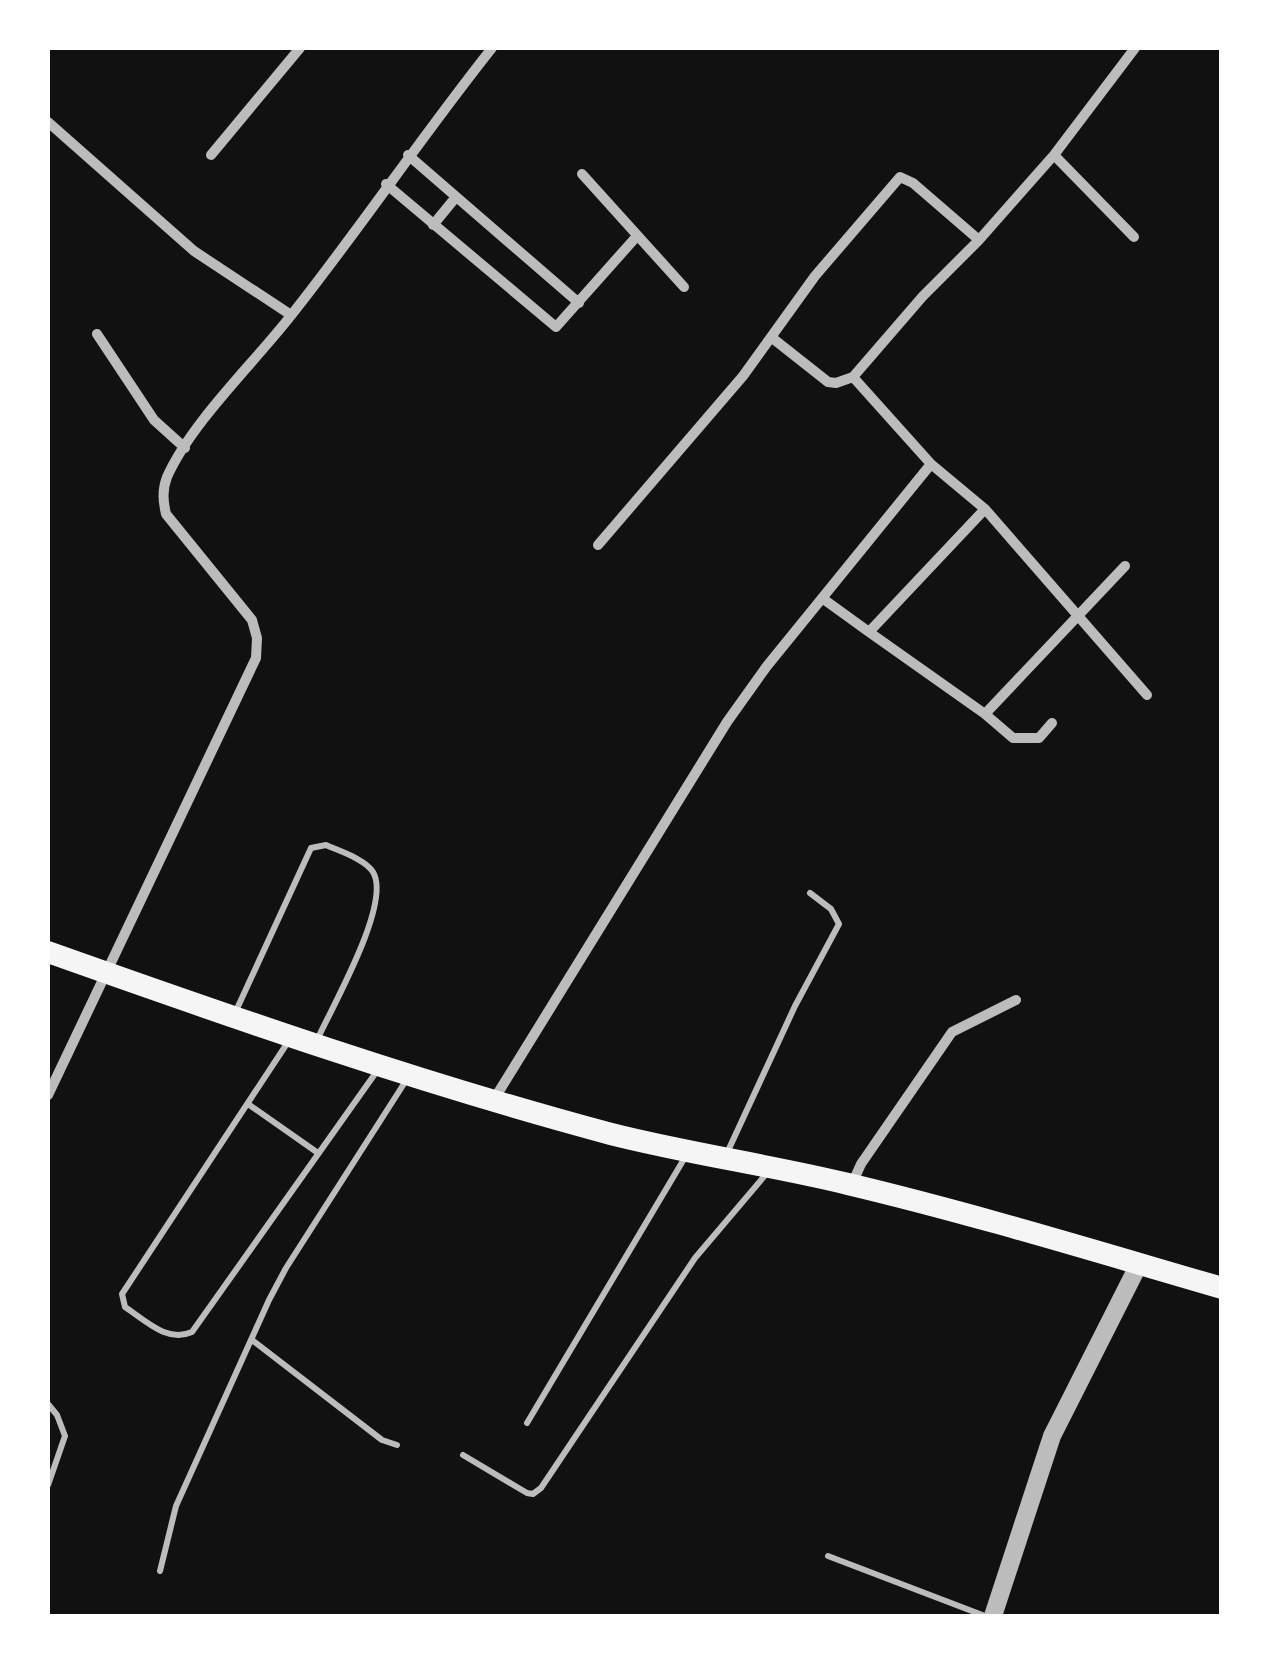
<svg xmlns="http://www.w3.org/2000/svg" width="1269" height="1664" viewBox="0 0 1269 1664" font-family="'Source Sans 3',sans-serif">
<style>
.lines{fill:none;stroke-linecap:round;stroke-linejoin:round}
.service{stroke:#bcbcbc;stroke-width:6}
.minor{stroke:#bcbcbc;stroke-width:10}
.tertiary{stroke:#bcbcbc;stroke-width:18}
.primary{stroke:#f5f5f5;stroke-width:22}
</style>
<rect width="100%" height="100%" fill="#111"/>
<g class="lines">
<path class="service" d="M235,1013l76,-165 15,-3c13,6 39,14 47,27 19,31 -41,135 -56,168
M288,1042l-166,252 3,13c21,14 42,36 67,25l185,-261
M248,1104l70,49
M727,1153l68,-147 44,-82 -8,-15 -21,-16
M252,1340l130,100 15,5
M48,1404l9,11 8,21 -17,49
M527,1423l160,-269
M463,1455l64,38 6,1 8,-6 154,-230 72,-85
M828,1556l157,60
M160,1571l16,-65 93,-206 17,-32 121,-189"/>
<path class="minor" d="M48,122l146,129 97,64
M211,155l89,-107
M408,155l171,148
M1054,155l80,82
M582,174l102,113
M386,184l170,143 81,-91
M433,225l23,-28
M97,334l57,86 31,28
M771,337l57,45 8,1 17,-6
M931,464l54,45 162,186
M598,545l145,-169 72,-100 85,-99 13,6 66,57
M822,598l47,34 116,-123
M869,632l116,82 28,24h26l13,-15
M985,714l140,-148
M48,1095l208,-437 1,-20 -5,-18 -86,-106c-3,-13 -4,-24 1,-37 24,-54 85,-112 122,-159 70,-88 133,-182 203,-270
M493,1101l234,-379 40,-56 164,-202 -78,-87 70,-81 56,-56 75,-85 81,-107
M852,1184l9,-20 91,-132 64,-32"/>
<path class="tertiary" d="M993,1616l59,-180 87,-172"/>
<path class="primary" d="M48,952c186,66 372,131 563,182 79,20 159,31 237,50 126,30 250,68 374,104"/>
</g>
<rect width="1269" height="1664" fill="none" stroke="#ffffff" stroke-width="100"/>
</svg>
